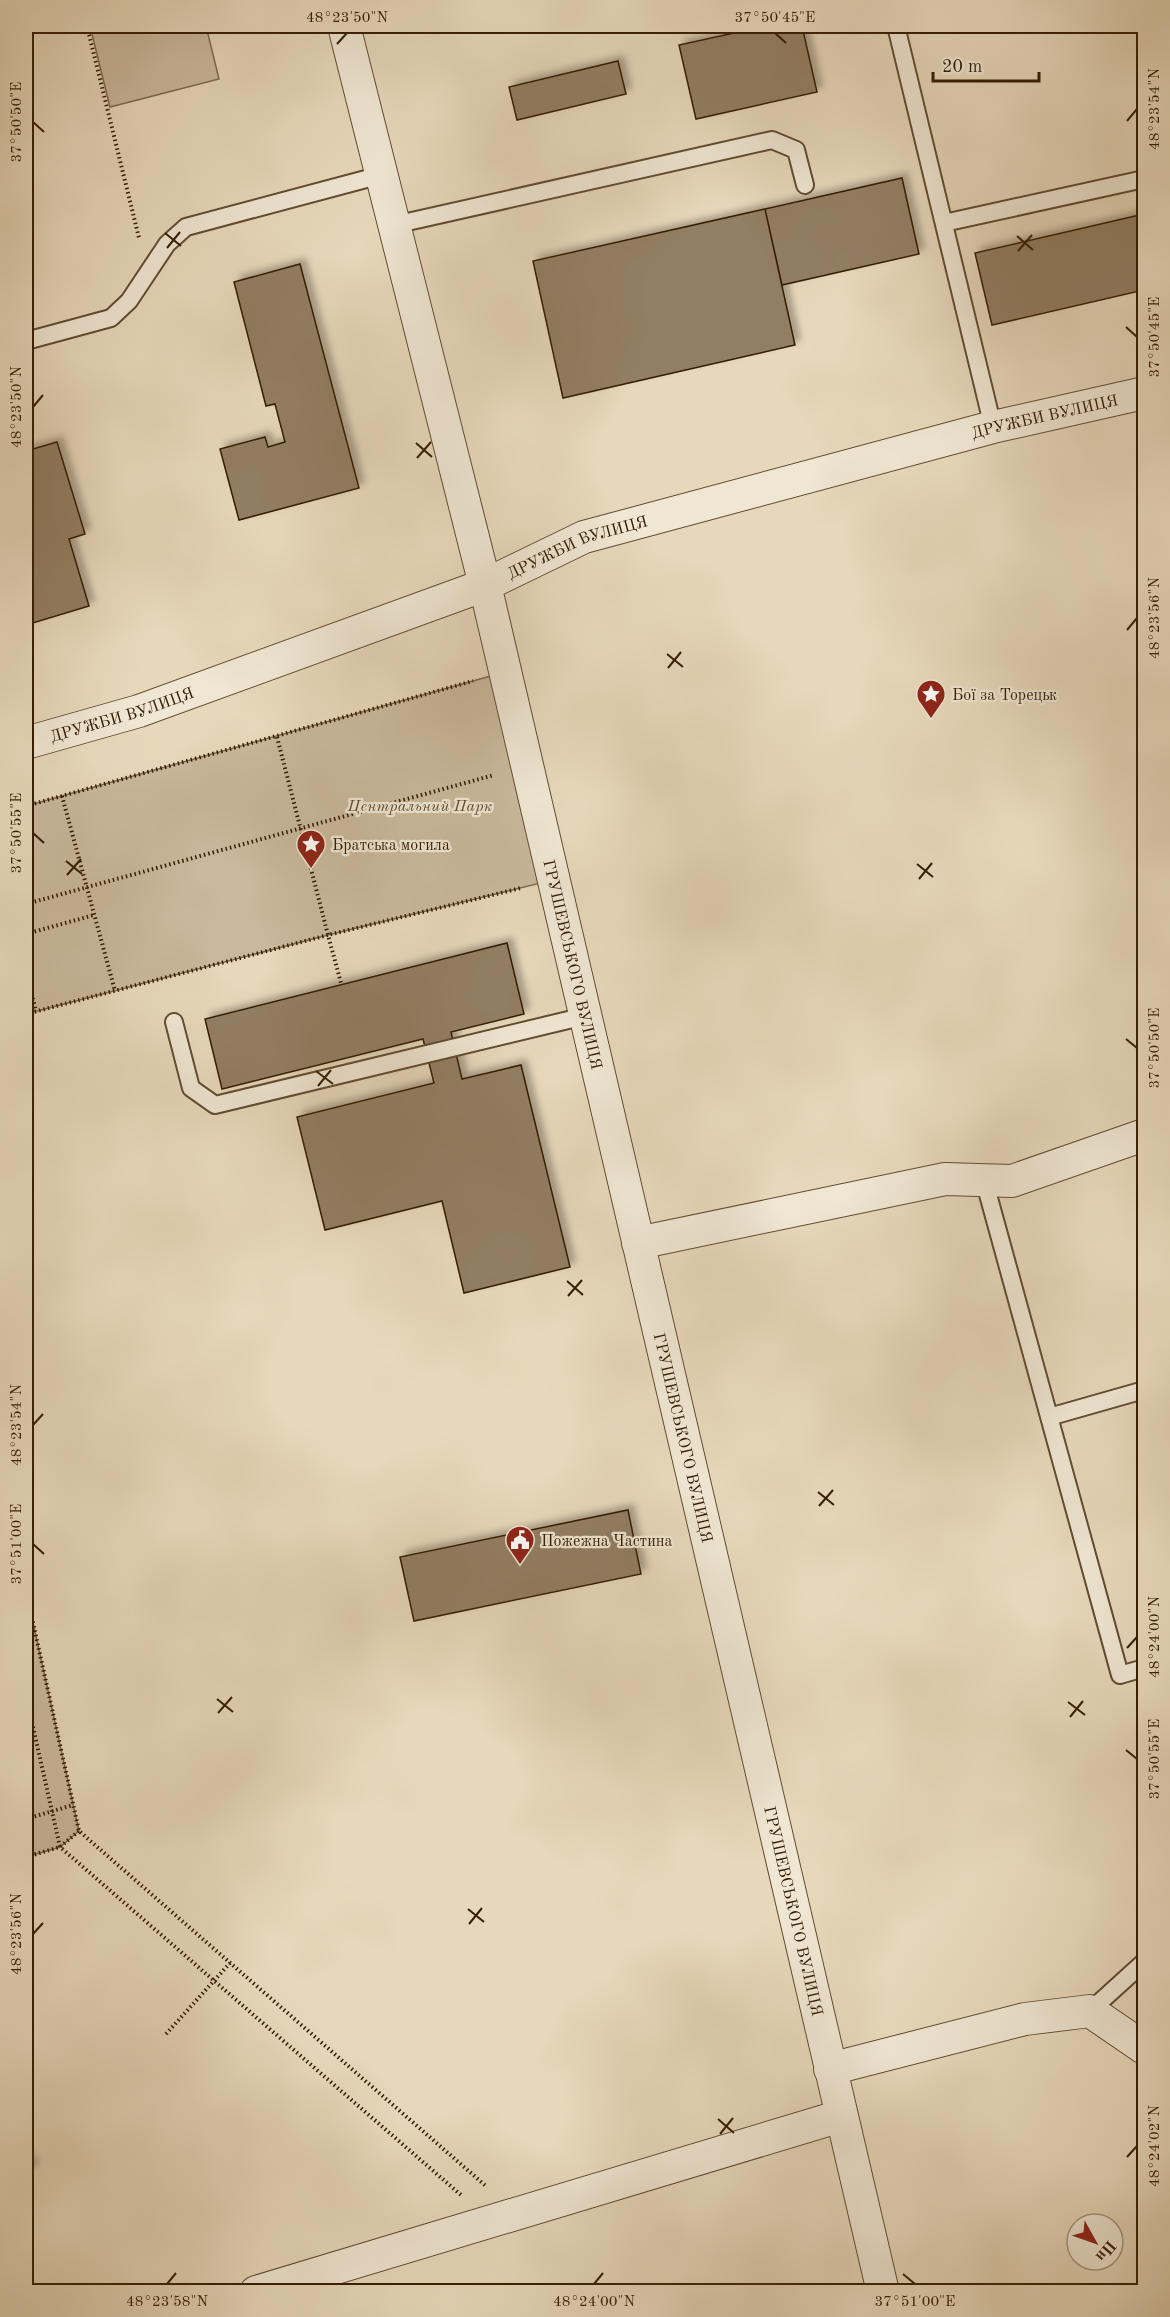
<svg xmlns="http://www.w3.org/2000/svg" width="1170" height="2317" viewBox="0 0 1170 2317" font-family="'Old Standard TT',serif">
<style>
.green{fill:#c9b89c;stroke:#7f6a50;stroke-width:1.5}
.building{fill:#927e63;stroke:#351d03;stroke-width:1.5;filter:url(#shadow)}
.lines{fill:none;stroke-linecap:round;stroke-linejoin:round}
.lane-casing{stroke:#624c31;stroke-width:20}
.street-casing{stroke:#624c31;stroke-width:34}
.path{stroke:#351d03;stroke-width:4;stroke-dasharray:1.5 3;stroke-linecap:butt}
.lane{stroke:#efe6d3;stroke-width:16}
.street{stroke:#efe6d3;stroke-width:32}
.ticks{fill:none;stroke:#351d03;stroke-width:2}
.labels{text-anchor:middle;stroke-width:4.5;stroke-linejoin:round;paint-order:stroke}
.street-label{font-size:16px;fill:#351d03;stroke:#efe6d3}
.poi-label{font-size:16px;fill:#351d03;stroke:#efe6d3;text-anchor:start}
.park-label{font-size:16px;font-style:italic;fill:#614c31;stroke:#efe6d3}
.neatline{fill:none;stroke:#351d03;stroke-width:2}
.ticks-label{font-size:15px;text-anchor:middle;fill:#351d03}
</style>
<defs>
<filter id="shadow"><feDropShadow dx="5.5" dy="-5.5" stdDeviation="3" flood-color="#0004"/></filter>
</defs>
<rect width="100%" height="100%" fill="#e7d8bb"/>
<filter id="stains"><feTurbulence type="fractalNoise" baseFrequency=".00333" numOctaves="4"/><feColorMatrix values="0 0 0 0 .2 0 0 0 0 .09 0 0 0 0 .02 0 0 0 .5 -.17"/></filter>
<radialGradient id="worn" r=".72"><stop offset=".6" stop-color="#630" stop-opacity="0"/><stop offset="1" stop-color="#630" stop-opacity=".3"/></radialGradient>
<path class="green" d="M90,26h116l13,53 -109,28z
M505,672l48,208 -225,55 -302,79v-208z
M26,1591l53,240 -19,16 -34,10z"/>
<path class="building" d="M766,26h36l15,66 -121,27 -17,-74z
M618,61l8,33 -109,26 -8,-33z
M902,178l17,76 -137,31 -17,-76z
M765,209l30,136 -232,53 -30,-137z
M1144,214v76l-152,35 -17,-72z
M300,264l59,224 -120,32 -19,-71 45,-12 3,10 17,-5 -10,-38 -9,2 -32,-124z
M57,442l28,92 -16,5 20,67 -63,19v-174z
M507,943l17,71 -73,18 11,47 59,-14 49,202 -106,26 -22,-92 -117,29 -28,-113 137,-34 -11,-44 -201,50 -17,-70z
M628,1510l13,64 -227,47 -14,-64z
M26,2158l7,11 -7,5z"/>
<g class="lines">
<g class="lane-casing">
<path id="lane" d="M896,26l97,401
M944,223l200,-44
M394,225l378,-85 24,10 9,35
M26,341l85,-23 18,-17 38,-57 19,-17 195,-52
M174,1022l17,66 24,17 370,-89
M984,1180l136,495 24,-7
M1049,1417l95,-27
M1090,2011l54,-49"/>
</g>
<g class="street-casing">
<g id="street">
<path id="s1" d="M344,26l141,559 398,1707"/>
<path id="s2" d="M26,743l113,-32 346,-126 99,-48 409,-110 151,-34"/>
<path d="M638,1243l307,-64 67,2 132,-46"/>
<path d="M830,2069l195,-50 65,-8 54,37"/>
<path d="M256,2292l585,-176"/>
</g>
</g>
<path class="path" d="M87,26l52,212
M277,737l51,198 193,-47
M62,796l53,195
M26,806l447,-125
M26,904l468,-129
M26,934l68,-19
M26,972l10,39
M26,1014l302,-79 13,48
M26,1591l53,240 408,356
M26,1696l34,151 401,348
M26,1819l47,-14
M26,1857l34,-10 19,-16
M166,2034l64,-71"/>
<use href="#lane" class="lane"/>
<use href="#street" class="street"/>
</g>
<path class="ticks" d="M775,33l11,10M337,44l10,-11M1127,121l10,-12M33,122l11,10M165,233l16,13M1017,236l16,14M167,248l13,-16M1018,251l14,-16M1126,327l11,10M33,407l10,-12M416,443l16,14M417,458l14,-16M1127,630l10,-12M667,654l16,13M668,668l13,-16M33,833l11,10M66,861l16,13M917,864l16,13M67,875l14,-16M919,879l13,-16M1126,1039l11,9M316,1071l17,13M318,1086l13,-16M567,1281l16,14M568,1296l14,-16M33,1425l10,-11M818,1492l16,13M819,1506l14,-16M33,1544l11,10M1127,1648l10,-11M217,1699l16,13M1068,1702l17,13M218,1713l14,-16M1070,1717l13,-16M1126,1750l11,9M468,1909l16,13M469,1924l13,-16M33,1934l10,-11M718,2119l16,14M720,2134l13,-16M1127,2157l10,-11M903,2274l12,10M167,2284l9,-11M594,2284l9,-11"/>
<defs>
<g id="sight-pin" transform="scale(1.5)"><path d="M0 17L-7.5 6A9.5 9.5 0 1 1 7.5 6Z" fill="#8f2418" stroke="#efe6d3"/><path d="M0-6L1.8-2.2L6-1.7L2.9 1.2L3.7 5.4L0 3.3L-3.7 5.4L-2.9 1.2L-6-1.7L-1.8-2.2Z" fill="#fff"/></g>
<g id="civic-pin" transform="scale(1.5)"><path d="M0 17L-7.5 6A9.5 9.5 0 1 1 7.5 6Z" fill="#8f2418" stroke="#efe6d3"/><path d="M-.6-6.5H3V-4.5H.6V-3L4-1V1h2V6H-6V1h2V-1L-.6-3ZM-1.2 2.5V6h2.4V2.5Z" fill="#fff"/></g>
</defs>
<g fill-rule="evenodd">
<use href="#sight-pin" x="931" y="694"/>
<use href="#sight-pin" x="311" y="844"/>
<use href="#civic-pin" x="520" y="1540"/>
</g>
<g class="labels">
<g class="street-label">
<text dy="6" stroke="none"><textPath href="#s2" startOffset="1072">ДРУЖБИ ВУЛИЦЯ</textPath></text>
<text dy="6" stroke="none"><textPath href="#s2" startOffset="586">ДРУЖБИ ВУЛИЦЯ</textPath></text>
<text dy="6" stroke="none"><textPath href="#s2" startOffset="100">ДРУЖБИ ВУЛИЦЯ</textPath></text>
<text dy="6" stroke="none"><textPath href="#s1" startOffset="966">ГРУШЕВСЬКОГО ВУЛИЦЯ</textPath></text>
<text dy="6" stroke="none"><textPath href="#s1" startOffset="1452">ГРУШЕВСЬКОГО ВУЛИЦЯ</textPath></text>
<text dy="6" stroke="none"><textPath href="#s1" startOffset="1938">ГРУШЕВСЬКОГО ВУЛИЦЯ</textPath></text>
</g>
<g class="poi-label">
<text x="952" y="700">Бої за Торецьк</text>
<text x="332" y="850">Братська мoгила</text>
<text x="541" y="1546">Пожежна Частина</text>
</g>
<g class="park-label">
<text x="420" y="811">Центральний Парк</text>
</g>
</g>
<rect width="1170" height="2317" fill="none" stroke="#e7d8bb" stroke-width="66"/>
<g transform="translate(1095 2242) rotate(130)"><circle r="28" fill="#efe6d3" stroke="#a59680" stroke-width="1.5"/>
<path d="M0-4.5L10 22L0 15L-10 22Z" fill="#8f2418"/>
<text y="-9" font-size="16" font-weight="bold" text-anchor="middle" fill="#351d03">Пн</text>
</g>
<path d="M933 72v9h106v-9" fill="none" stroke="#351d03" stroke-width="3"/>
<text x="942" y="72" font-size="18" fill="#351d03" stroke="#efe6d3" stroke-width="4.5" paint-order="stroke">20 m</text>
<rect x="33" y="33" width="1104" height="2251" class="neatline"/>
<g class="ticks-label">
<text x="347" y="22">48°23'50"N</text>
<text x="775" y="22">37°50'45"E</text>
<text transform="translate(1154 109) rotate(-90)" y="5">48°23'54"N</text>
<text transform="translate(16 122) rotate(-90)" y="5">37°50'50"E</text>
<text transform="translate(1154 337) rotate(-90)" y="5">37°50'45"E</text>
<text transform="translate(16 407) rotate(-90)" y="5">48°23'50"N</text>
<text transform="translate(1154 618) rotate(-90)" y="5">48°23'56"N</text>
<text transform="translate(16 833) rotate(-90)" y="5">37°50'55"E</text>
<text transform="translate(1154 1048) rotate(-90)" y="5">37°50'50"E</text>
<text transform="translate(16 1425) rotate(-90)" y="5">48°23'54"N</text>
<text transform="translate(16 1544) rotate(-90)" y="5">37°51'00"E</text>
<text transform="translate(1154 1637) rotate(-90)" y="5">48°24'00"N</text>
<text transform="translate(1154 1759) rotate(-90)" y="5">37°50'55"E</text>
<text transform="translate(16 1934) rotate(-90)" y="5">48°23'56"N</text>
<text transform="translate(1154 2146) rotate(-90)" y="5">48°24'02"N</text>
<text x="167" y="2306">48°23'58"N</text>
<text x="594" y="2306">48°24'00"N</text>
<text x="915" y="2306">37°51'00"E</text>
</g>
<rect width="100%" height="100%" filter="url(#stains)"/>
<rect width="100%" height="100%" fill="url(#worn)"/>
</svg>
